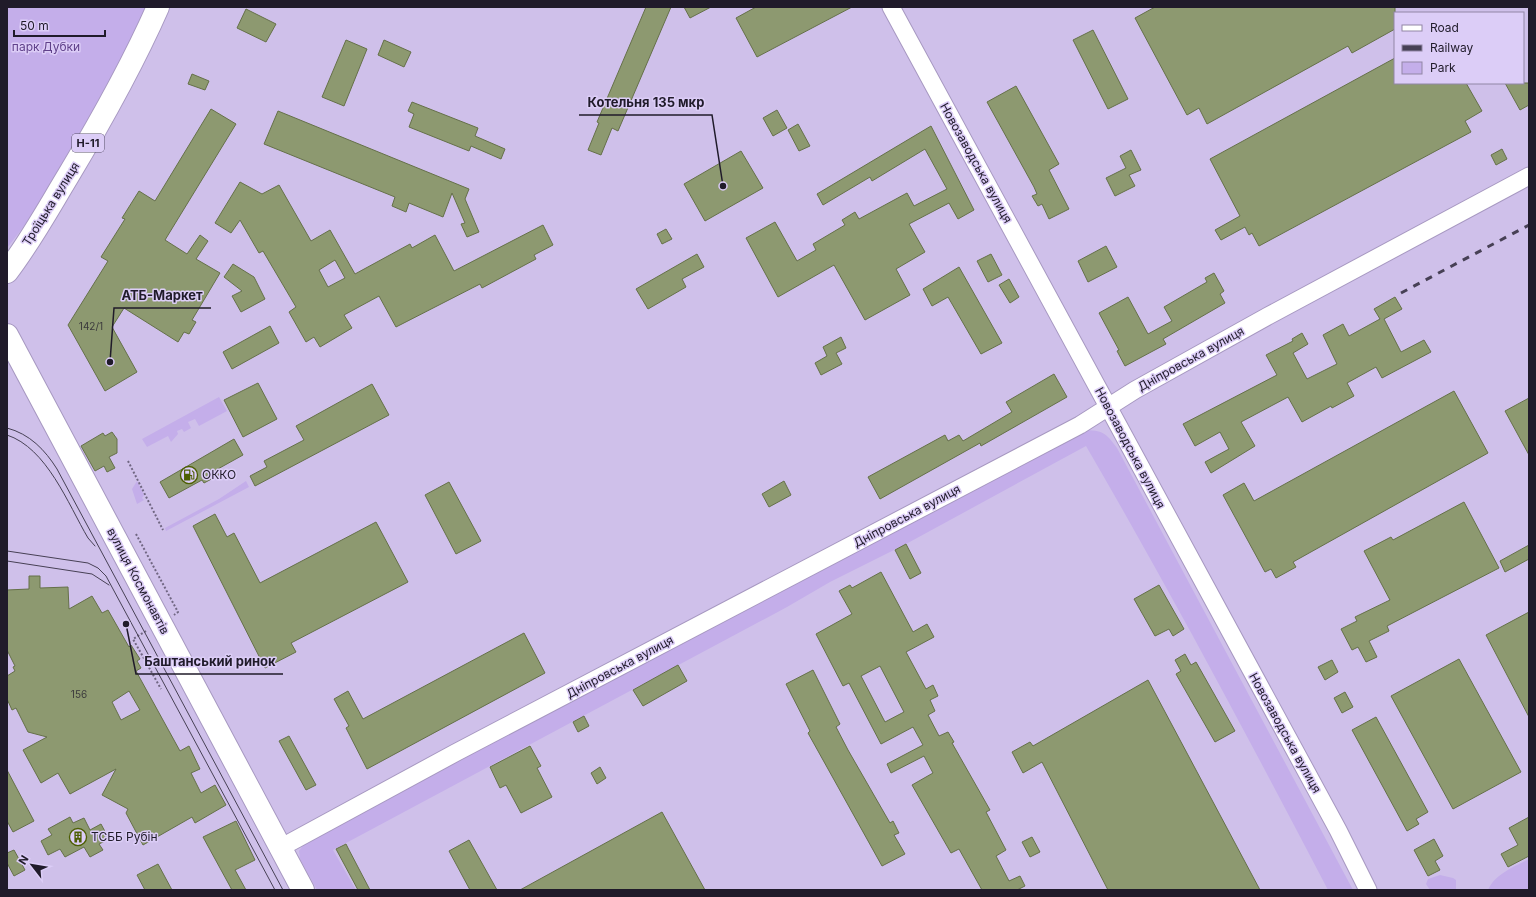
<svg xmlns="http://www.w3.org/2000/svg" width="1536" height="897" viewBox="0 0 1536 897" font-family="Inter,sans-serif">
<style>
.green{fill:#c4aeea}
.building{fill:#8d9970;stroke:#657049;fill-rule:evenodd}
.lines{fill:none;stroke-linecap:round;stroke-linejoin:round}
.minor-casing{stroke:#a798c1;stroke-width:19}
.major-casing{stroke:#a798c1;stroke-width:24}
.path{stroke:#706682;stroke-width:2;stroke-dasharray:2 2;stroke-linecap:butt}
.minor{stroke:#fff;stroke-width:17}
.major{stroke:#fff;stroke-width:22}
.tram{stroke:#474055;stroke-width:1}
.rail{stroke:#474055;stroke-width:3;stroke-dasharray:7 7;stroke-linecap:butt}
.labels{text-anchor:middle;stroke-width:3;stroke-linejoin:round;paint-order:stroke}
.number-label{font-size:10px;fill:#3b3a3c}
.shield{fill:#dccdf7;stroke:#585068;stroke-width:1}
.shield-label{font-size:11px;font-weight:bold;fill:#201b2a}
.park-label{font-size:12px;fill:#60418a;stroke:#dccdf7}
.street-label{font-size:12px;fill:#201b2a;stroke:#dccdf7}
.poi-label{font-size:12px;fill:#201b2a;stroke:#dccdf7;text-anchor:start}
.leader{fill:none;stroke:#201b2a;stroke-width:1.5}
.callout-dot{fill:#201b2a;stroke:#dccdf7;stroke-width:1.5}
.callout-label{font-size:13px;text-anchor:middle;font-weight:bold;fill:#201b2a;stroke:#dccdf7;stroke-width:3;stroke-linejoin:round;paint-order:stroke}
</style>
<rect width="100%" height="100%" fill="#cfc0ea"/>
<path class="green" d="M7,7h140c-14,36 -33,69 -52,103 -26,48 -53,95 -88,138z
M219,397l8,14 -28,15 -4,-7 -7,3 3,6 -7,4 -2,-3 -5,2 1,3 -7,8 -3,-6 -21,11 -5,-8z
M1083,430c20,0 23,3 34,18l236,442h-25c-78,-149 -157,-298 -242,-444l-180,98 -76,38 -43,25 -454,243 23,40h-39l-17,-31 -1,-8 8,-11z
M137,481l7,14 -2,3 2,2 -7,4 -5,-15z
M246,481l3,6 -83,44 -1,-3 54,-29z
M1529,859v31h-41c7,-16 26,-23 41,-31z
M1440,875l13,3 3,2v10h-26l-4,-6 2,-5z"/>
<path class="building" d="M646,7h25l-53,124 -6,-3 -11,27 -13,-5 11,-27 -2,-1z
M684,7h27l-21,11z
M756,7h96l-95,50 -21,-39z
M1155,7h240v22l-43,24 -4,-7 -141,78 -8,-16 -12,7 -52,-97z
M246,9l30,15 -10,18 -29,-14z
M1093,30l35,69 -20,10 -35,-69z
M346,40l21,9 -23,57 -22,-9z
M384,40l27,12 -7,15 -26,-12z
M1395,58v25h71l16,28 -17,10 6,11 -212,114 -7,-13 -3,2 -4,-8 -24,13 -6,-10 25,-14 -30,-57z
M192,74l17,7 -4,9 -17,-6z
M1505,83h24v22l-9,5z
M1016,86l43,78 -10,6 20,39 -20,10 -7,-15 -4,2 -6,-10 5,-2 -3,-7 -47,-85z
M412,102l66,26 -3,8 30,13 -4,10 -30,-13 -2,5 -60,-24 5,-13 -6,-3z
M211,109l25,15 -71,116 22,14 13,-19 8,6 -12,18 24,14 -28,47 4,2 -7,12 -5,-2 -6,10 -54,-34 -12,19 25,45 -32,19 -37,-66 40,-64 -7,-4 24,-38 -3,-1 17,-27 16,10z
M777,110l10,18 -14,8 -10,-18z
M278,111l191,78 -4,10 14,33 -12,5 -6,-13 4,-1 -13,-30 -9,24 -34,-14 -3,9 -14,-6 3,-9 -131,-53z
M798,124l12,22 -11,5 -11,-21z
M931,126l43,84 -16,9 -9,-16 -40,21 16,28 -29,17 14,26 -45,25 -31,-55 -56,32 -32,-59 29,-16 22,39 19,-11 -3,-6 32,-19 -3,-5 13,-8 4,7 48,-26 7,13 33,-17 -22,-40 -53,32 -2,-4 -47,28 -6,-11z
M1502,149l5,10 -11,6 -5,-10z
M1131,150l10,20 -12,5 6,11 -20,10 -9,-18 20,-10 -6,-12z
M741,151l22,37 -58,33 -21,-37z
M240,182l22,12 17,-9 32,56 19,-11 25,44 55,-30 2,4 23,-13 19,36 89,-46 10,20 -19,10 2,4 -54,29 -2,-4 -84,43 -17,-31 -35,19 8,13 -32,19 -6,-10 -8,5 -17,-30 7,-5 -33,-56 -4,2 -19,-33 -9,13 -16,-10zM335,260l10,18 -17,9 -9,-17z
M666,229l6,10 -10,5 -5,-10z
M1106,246l11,21 -29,15 -10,-21z
M697,254l7,13 -22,12 4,8 -38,22 -12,-20z
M991,254l11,21 -14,7 -11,-21z
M233,264l21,13 11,22 -24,13 -9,-16 10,-5 -18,-14z
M959,267l43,76 -21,11 -33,-57 -16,9 -9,-17z
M1214,273l10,18 -4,3 5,9 -62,36 3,5 -41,22 -8,-15 2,-1 -20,-37 29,-16 20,37 24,-13 -8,-14 43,-25 -2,-4z
M1009,279l10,18 -9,6 -11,-18z
M1395,297l7,12 -18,10 17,33 23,-12 7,12 -49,26 -6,-11 -29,16 7,13 -22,12 -1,-2 -29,16 -14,-25 -47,25 14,24 -44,27 -6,-11 24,-13 -9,-17 -25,14 -12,-22 94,-49 -11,-20 27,-14 -1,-2 10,-6 6,11 -15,9 14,26 30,-15 -14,-29 20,-11 6,12 31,-17 -6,-10z
M270,326l9,17 -47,26 -9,-17z
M841,337l5,11 -10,5 6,11 -21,11 -6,-12 12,-7 -4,-9z
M1054,374l13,23 -86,49 -1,-3 -100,56 -12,-22 77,-42 3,6 11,-6 4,6 49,-29 -6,-10z
M258,383l19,36 -34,18 -19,-37z
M372,384l17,31 -134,71 -5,-10 17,-9 -3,-6 40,-21 -8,-14z
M1454,391l34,62 -195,109 3,5 -20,11 -5,-9 -6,3 -42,-77 21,-12 10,18z
M1529,398v57l-24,-44z
M112,432l5,7v14l-8,4 6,11 -8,4 -3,-6 -9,5 -14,-25 22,-13 2,3z
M234,439l9,16 -27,15 3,5 -15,8 -2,-3 -33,18 -9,-16z
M784,481l7,14 -22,12 -7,-13z
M449,482l32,59 -25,13 -31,-59z
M1464,502l35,66 -112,58 2,5 -20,10 8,16 -11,5 -8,-15 -6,3 -11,-21 16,-8 -2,-4 35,-17 -26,-49 27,-14 2,3z
M215,514l12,23 7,-4 26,50 116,-61 32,60 -117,61 5,9 -31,16 -72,-142z
M906,544l15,29 -11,6 -15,-29z
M1529,545v14l-24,13 -5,-11z
M881,572l32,60 14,-8 7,13 -28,15 20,37 7,-4 5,11 -8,4 5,11 -7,4 11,21 9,-4 6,10 -2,1 38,67 -4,2 20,38 -10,6 13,25 11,-5 5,10 -8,4h-35l-23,-41 -8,4 -39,-68 21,-12 -9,-17 -33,17 -4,-9 36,-19 -10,-18 -32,17 -32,-61 -6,3 -27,-52 36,-20 -13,-23 11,-6 2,3zM880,666l24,46 -19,10 -24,-46z
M29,576h11v12l28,-1 1,22 23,-13 10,17 6,-3 21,37 2,-2 9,14 -3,2 4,7 -5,3 44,80 9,-5 11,23 -9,4 10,20 14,-8 11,20 -31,18 -3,-6 -49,28 -17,-32 2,-4 -26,-14 14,-26 -46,25 -12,-21 -17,10 -18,-33 24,-13 -19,-5 -12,-24 -4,2 -5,-11v-23l8,-5 -2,-4 2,-1 -8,-16v-60l22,-1zM129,691l11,19 -19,10 -9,-18z
M1159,585l25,44 -11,7 -4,-7 -14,7 -21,-37z
M1529,612v105l-43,-82z
M524,633l21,40 -178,96 -21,-41 3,-2 -15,-27 14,-8 15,28z
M1185,654l6,11 5,-3 39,69 -20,11 -39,-68 5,-3 -6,-11z
M1459,659l62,113 -68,37 -62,-113z
M1332,660l6,12 -13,8 -7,-13z
M678,665l9,16 -44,25 -10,-16z
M813,670l27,54 -4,3 12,23 42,73 3,-2 6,12 -5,2 11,19 -23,12 -74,-133 2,-2 -24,-47z
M1148,680l112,210h-152l-66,-128 -19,11 -11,-21 18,-10 3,4z
M1345,692l8,15 -11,6 -8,-15z
M584,716l5,10 -11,6 -5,-10z
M1376,717l52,95 -12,7 3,5 -12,7 -55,-101z
M289,736l27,49 -10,5 -27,-49z
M530,746l11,20 -4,2 15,29 -31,16 -15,-28 -6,3 -10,-21z
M600,767l6,11 -9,6 -6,-11z
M7,770l27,51 -21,11 -6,-11z
M662,812l43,78h-185z
M70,817l3,6 11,-5 6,12 11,-6 8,15 -10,5 4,6 -13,7 -6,-10 -19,10 -5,-8 -12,6 -7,-14 11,-6 -4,-6z
M1529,817v39l-21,11 -7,-13 17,-9 -9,-17z
M236,821l19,39 -20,10 11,20h-14l-29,-53z
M1032,837l8,15 -10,5 -8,-15z
M1434,839l9,17 -8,5 5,9 -12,6 -14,-26z
M469,840l28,50h-27l-21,-39z
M346,844l2,4 22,42h-12l-22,-41z
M14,850l11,20 -11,6 -7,-13v-10z
M158,864l14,26h-27l-8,-15z"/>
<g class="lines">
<g class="minor-casing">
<path id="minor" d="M891,7l447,823 30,60
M280,848l175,-95 625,-328 55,-35 133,-74 261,-140"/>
</g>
<g class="major-casing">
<path id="major" d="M7,272c23,-30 41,-63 61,-96 33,-55 64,-110 90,-169
M7,335l296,555"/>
</g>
<path class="path" d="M128,461l35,69
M136,534l42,78 -4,3
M146,631l-13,8 28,50"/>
<use href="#minor" class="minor"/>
<use href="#major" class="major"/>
<path class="tram" d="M7,428c23,6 38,22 50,41l226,421
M7,435c40,13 61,69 81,103l7,8
M7,551l81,12 10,5 8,8 169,314
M7,561l85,13 17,11"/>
<path class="rail" d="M1401,293l128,-68"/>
</g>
<defs>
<g id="fuel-ring" transform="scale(0.9)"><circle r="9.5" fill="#dccdf7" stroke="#4d5e02" stroke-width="1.5"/><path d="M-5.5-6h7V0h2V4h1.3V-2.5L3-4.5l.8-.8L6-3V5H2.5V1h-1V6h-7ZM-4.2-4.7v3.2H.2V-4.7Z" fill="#4d5e02"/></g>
<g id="building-ring" transform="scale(0.9)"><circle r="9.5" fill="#dccdf7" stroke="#4d5e02" stroke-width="1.5"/><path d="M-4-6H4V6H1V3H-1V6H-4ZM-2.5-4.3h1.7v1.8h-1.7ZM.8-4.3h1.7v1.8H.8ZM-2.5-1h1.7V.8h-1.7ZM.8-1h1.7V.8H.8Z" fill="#4d5e02"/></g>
</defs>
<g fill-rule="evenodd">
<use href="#fuel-ring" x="189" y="475"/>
<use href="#building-ring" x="78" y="837"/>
</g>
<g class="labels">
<g class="number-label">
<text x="91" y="330">142/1</text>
<text x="79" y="698">156</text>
</g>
<rect class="shield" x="72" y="134" width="32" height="18" rx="3"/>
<g class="shield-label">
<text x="88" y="147">Н-11</text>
</g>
<g class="park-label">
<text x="46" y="51">парк Дубки</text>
</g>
<g class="street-label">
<text transform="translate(976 163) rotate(61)" y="4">Новозаводська вулиця</text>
<text transform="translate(51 204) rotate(-58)" y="4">Троїцька вулиця</text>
<text transform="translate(1191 359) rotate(-29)" y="4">Дніпровська вулиця</text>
<text transform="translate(1130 448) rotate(62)" y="4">Новозаводська вулиця</text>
<text transform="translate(907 516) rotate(-28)" y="4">Дніпровська вулиця</text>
<text transform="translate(138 581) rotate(62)" y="4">вулиця Космонавтів</text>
<text transform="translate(620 667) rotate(-28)" y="4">Дніпровська вулиця</text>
<text transform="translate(1285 733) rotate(61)" y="4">Новозаводська вулиця</text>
</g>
<g class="poi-label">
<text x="202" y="479">ОККО</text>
<text x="91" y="841">ТСББ Рубін</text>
</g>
</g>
<path class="leader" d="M723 186L712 115H579M110 362L114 308H211M126 624L136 674H283"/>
<g class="callout-dot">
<circle cx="723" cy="186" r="4"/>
<circle cx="110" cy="362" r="4"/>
<circle cx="126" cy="624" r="4"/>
</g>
<g class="callout-label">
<text x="646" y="107">Котельня 135 мкр</text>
<text x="162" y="300">АТБ-Маркет</text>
<text x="210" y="666">Баштанський ринок</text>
</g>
<rect width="1536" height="897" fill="none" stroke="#201b2a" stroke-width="16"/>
<rect x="1394" y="12" width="130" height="72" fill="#dccdf7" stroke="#9186a5"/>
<rect x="1402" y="25" width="20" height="6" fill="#ffffff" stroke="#9186a5"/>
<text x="1430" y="32" font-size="12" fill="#201b2a">Road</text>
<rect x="1402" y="45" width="20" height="6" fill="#474055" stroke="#9186a5"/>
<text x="1430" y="52" font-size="12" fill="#201b2a">Railway</text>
<rect x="1402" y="62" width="20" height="12" fill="#c4aeea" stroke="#9186a5"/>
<text x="1430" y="72" font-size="12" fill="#201b2a">Park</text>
<g transform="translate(32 865) rotate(301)" stroke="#dccdf7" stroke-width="3" paint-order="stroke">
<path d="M0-3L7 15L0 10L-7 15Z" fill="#201b2a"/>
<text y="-6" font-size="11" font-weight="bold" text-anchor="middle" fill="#201b2a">N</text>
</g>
<path d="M14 30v6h91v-6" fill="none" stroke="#201b2a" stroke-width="2"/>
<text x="20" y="30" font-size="12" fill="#201b2a" stroke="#dccdf7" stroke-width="3" paint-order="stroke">50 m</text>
</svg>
